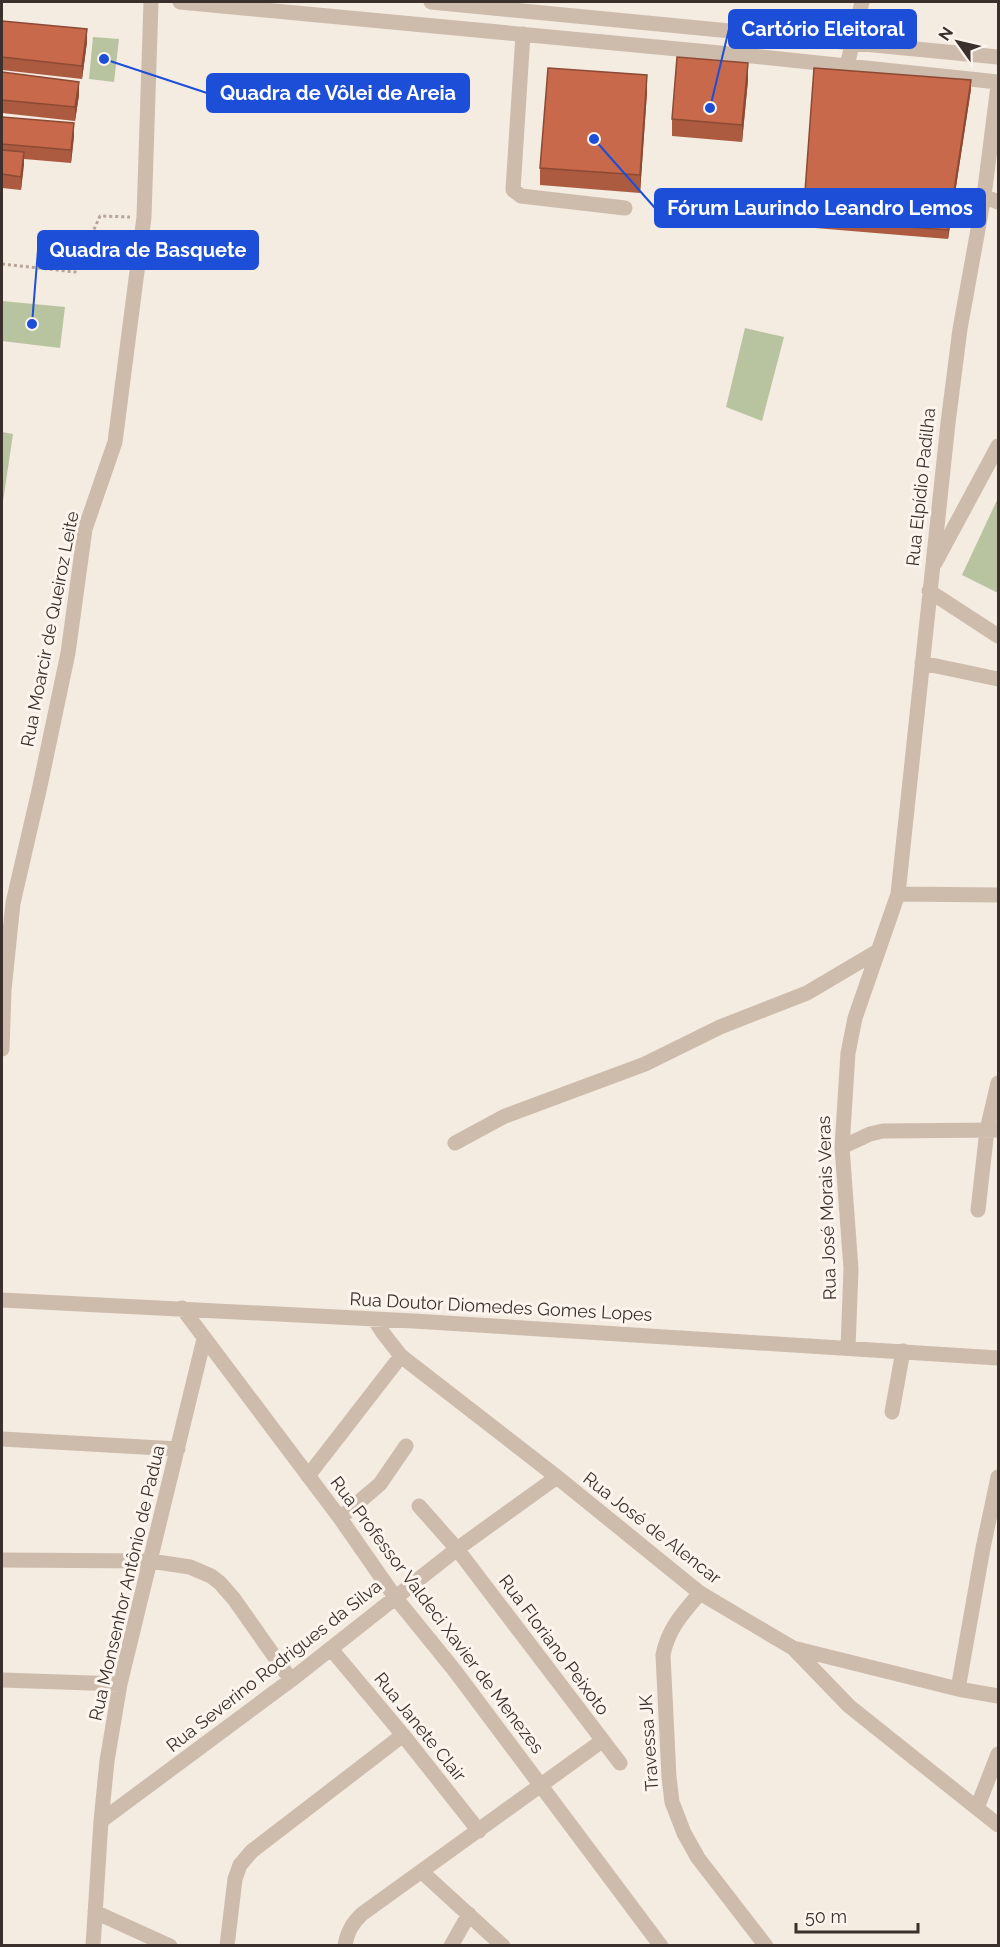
<svg xmlns="http://www.w3.org/2000/svg" width="1000" height="1947" viewBox="0 0 1000 1947" font-family="Raleway,sans-serif">
<style>
.green{fill:#b8c4a0}
.lines{fill:none;stroke-linecap:round;stroke-linejoin:round}
.path{stroke:#b9a596;stroke-width:3;stroke-dasharray:3 3;stroke-linecap:butt}
.minor{stroke:#cdbbac;stroke-width:15}
.wall{fill:#ac5a40}
.shaded-wall{fill:#8c4a34}
.building{fill:#c8694b;stroke:#8c4a34;stroke-width:1.5}
.labels{text-anchor:middle;stroke-width:6;stroke-linejoin:round;paint-order:stroke}
.street-label{font-size:18px;fill:#3b302b;stroke:#fbf5ee}
.leader{fill:none;stroke:#1d4ed8;stroke-width:2}
.callout-dot{fill:#1d4ed8;stroke:#fbf5ee;stroke-width:2}
.callout{fill:#1d4ed8;stroke:#1d4ed8;stroke-width:2}
.callout-label{font-size:20px;text-anchor:middle;font-weight:bold;fill:#fff}
</style>
<rect width="100%" height="100%" fill="#f4ebe1"/>
<path class="green" d="M93,37l26,2 -5,43 -25,-3z
M2,301l63,6 -5,41 -58,-7z
M745,328l39,9 -22,84 -36,-14z
M2,432l11,2 -11,74z
M998,498v95l-36,-18z"/>
<g class="lines">
<path class="path" d="M2,264l73,8 25,-56 30,1"/>
<path class="minor" d="M180,2l572,54 246,26
M431,2l567,55
M523,34l-10,156 8,6 104,12
M847,66l15,-64
M984,196l14,6
M935,563l63,-117
M929,591l69,45
M922,663l76,16
M898,894l100,1
M2,1049l2,-59 9,-87 27,-117 28,-133 17,-124 30,-87 29,-225 7,-215
M455,1143l50,-27 140,-52 75,-37 87,-34 71,-42
M842,1147l28,-13 13,-3 115,-1
M978,1210l9,-80 11,-47
M2,1300l412,21 584,37
M182,1308l158,210 55,79 60,74 206,275
M374,1319l9,14 18,23 156,121 143,116 93,55 56,58 149,119
M848,1348l3,-79 -9,-122 6,-94 7,-35 43,-124 50,-471 12,-94 24,-133 14,-110
M892,1412l11,-61
M2,1439l176,10
M308,1476l93,-120
M419,1506l38,43 163,214
M340,1518l40,-34 26,-38
M2,1560l148,1 40,6 21,9 9,7 14,16 57,81
M700,1593c-17,20 -32,36 -37,62l6,122 3,25 12,31 14,25 68,88
M793,1648l165,41 40,7
M331,1649l72,86 76,96
M2,1680l118,4
M958,1689l25,-141 15,-71
M977,1808l21,-54
M101,1821l190,-141 166,-131 100,-72
M422,1872l81,74
M95,1912l75,34
M93,1946l8,-125 6,-60 13,-77 84,-345
M227,1946l8,-67 5,-14 12,-14 151,-116
M345,1946c2,-14 7,-23 17,-32l240,-173
M451,1946l18,-32"/>
</g>
<path class="wall" d="M2,21l85,21 -5,37 -80,-9z
M2,72l77,23 -4,26 -73,-8z
M748,80l-6,62 -70,-6v-17z
M971,89l-23,150 -145,-12v-8z
M647,92l-7,101 -100,-8v-17z
M2,117l72,19 -3,27 -47,-4 -3,31 -19,-2z"/>
<path class="shaded-wall" d="M87,29v13l-5,37v-13z
M748,63v17l-6,62v-17z
M647,75v17l-7,101v-18z
M971,80v9l-23,150v-9z
M79,82v13l-4,26v-14z
M74,123v13l-3,27v-13z
M24,152v13l-3,25v-13z"/>
<path class="building" d="M2,21l85,8 -5,37 -80,-9z
M677,57l71,6 -6,62 -70,-6z
M548,68l99,7 -7,100 -100,-7z
M814,68l157,12 -23,150 -145,-11z
M2,72l77,10 -4,25 -73,-7z
M2,117l72,6 -3,27 -69,-6v1z
M2,150l22,2 -3,25 -19,-3z"/>
<g class="labels">
<g class="street-label">
<text transform="translate(921 487) rotate(-84)" y="6">Rua Elpídio Padilha</text>
<text transform="translate(50 629) rotate(-79)" y="6">Rua Moarcir de Queiroz Leite</text>
<text transform="translate(827 1208) rotate(-92)" y="6">Rua José Morais Veras</text>
<text transform="translate(501 1307) rotate(3)" y="6">Rua Doutor Diomedes Gomes Lopes</text>
<text transform="translate(652 1528) rotate(38)" y="6">Rua José de Alencar</text>
<text transform="translate(127 1583) rotate(-77)" y="6">Rua Monsenhor Antônio de Padua</text>
<text transform="translate(437 1615) rotate(53)" y="6">Rua Professor Valdeci Xavier de Menezes</text>
<text transform="translate(554 1645) rotate(53)" y="6">Rua Floriano Peixoto</text>
<text transform="translate(274 1666) rotate(-38)" y="6">Rua Severino Rodrigues da Silva</text>
<text transform="translate(420 1727) rotate(51)" y="6">Rua Janete Clair</text>
<text transform="translate(649 1743) rotate(-94)" y="6">Travessa JK</text>
</g>
</g>
<path class="leader" d="M710 108L729 29M104 59L207 93M594 139L655 208M32 324L38 250"/>
<g class="callout-dot">
<circle cx="710" cy="108" r="6"/>
<circle cx="104" cy="59" r="6"/>
<circle cx="594" cy="139" r="6"/>
<circle cx="32" cy="324" r="6"/>
</g>
<g class="callout">
<rect x="729" y="10" width="187" height="38" rx="6"/>
<rect x="207" y="74" width="262" height="38" rx="6"/>
<rect x="655" y="189" width="330" height="38" rx="6"/>
<rect x="38" y="231" width="220" height="38" rx="6"/>
</g>
<g class="callout-label">
<text x="823" y="36">Cartório Eleitoral</text>
<text x="338" y="100">Quadra de Vôlei de Areia</text>
<text x="820" y="215">Fórum Laurindo Leandro Lemos</text>
<text x="148" y="257">Quadra de Basquete</text>
</g>
<rect width="1000" height="1947" fill="none" stroke="#3b302b" stroke-width="6"/>
<g transform="translate(958 42) rotate(304)" stroke="#fbf5ee" stroke-width="4.5" paint-order="stroke">
<path d="M0-4.5L10 22L0 15L-10 22Z" fill="#3b302b"/>
<text y="-9" font-size="16" font-weight="bold" text-anchor="middle" fill="#3b302b">N</text>
</g>
<path d="M796 1923v9h122v-9" fill="none" stroke="#3b302b" stroke-width="3"/>
<text x="805" y="1923" font-size="18" fill="#3b302b" stroke="#fbf5ee" stroke-width="4.5" paint-order="stroke">50 m</text>
</svg>
